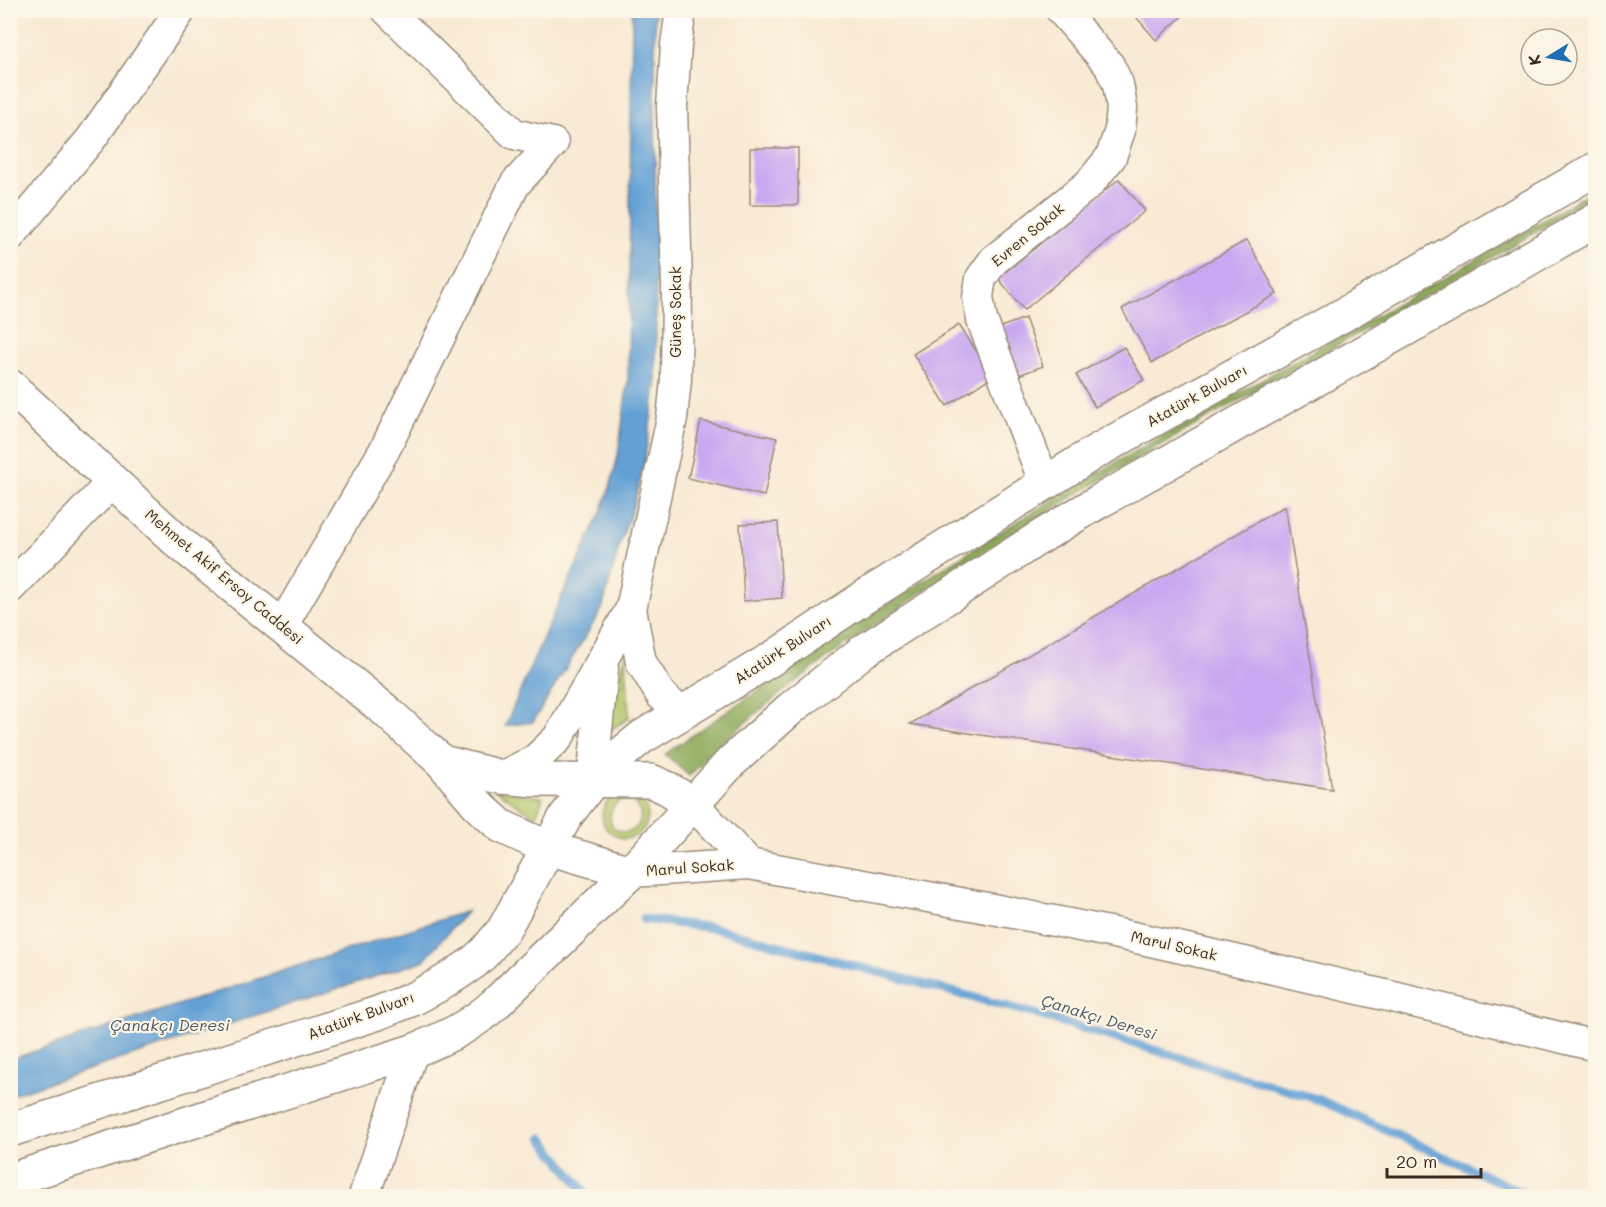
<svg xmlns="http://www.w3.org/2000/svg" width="1606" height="1207" viewBox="0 0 1606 1207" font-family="Mali,sans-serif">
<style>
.green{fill:#b1c468;stroke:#767743;stroke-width:1.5;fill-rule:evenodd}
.forest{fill:#8caa5c;stroke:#646a3d;stroke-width:1.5}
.water{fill:#64a0d5;stroke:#50657a;stroke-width:1.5}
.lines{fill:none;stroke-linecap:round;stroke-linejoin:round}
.stream{stroke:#64a0d5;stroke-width:9}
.building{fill:#c8a8f1}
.minor-casing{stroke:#9a8a79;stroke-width:33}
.tertiary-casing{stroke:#9a8a79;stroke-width:36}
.secondary-casing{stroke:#9a8a79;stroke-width:36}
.minor{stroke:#fff;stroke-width:30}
.tertiary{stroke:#fff;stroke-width:33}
.secondary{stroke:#fff;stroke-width:33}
.labels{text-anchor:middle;stroke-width:4.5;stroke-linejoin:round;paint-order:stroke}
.street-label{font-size:15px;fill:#3b2a1e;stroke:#fcf5e5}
.water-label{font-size:16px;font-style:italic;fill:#4b5967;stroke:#fcf5e5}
</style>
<rect width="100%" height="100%" fill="#fcf5e5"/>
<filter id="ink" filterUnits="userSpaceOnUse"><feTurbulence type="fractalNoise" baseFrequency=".0167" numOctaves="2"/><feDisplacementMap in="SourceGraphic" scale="12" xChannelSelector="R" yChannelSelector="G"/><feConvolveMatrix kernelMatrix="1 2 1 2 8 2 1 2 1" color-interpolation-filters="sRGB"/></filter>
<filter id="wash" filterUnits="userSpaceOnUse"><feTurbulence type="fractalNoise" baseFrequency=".008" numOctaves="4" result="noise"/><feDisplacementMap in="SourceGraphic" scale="24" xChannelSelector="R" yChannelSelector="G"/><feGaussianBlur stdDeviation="1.35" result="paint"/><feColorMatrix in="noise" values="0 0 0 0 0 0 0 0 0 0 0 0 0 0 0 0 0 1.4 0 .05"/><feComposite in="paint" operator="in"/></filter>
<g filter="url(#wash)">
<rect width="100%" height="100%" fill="#f8ead4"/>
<path class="green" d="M626,652l3,66 -22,14z
M494,789l49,8 -7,20z
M614,795h22c21,15 12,44 -14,44l-15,-9c-8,-13 -6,-26 7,-35zM622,800c24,-1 24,31 4,32 -20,1 -21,-26 -4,-32z"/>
<path class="forest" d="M1595,189v7c-224,138 -463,253 -681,402 -79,54 -159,108 -225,178l-24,-22c143,-98 287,-195 436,-283 164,-96 333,-183 494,-282z"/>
<path class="water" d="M632,11h23l1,376 -12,77 -10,40 -14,39 -18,66 -69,113 -28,4 47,-109 48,-102 11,-31 7,-29 10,-75z
M467,911l-44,50 -412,134v-36z"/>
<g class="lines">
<path class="stream" d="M643,919l71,9 321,86 285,86 210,96
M542,1138l46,58"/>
</g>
<g id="blocks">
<path class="building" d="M1130,10h59l-33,30z
M750,148h48v57h-48z
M1119,179l26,32 -121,99 -26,-32z
M1247,240l30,54 -125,69 -30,-54z
M1025,318l18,48 -27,10 -18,-48z
M959,325l34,51 -46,30 -34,-52z
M1124,347l20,33 -49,27 -19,-32z
M701,421l76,17 -13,58 -76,-18z
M1285,506l47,283 -422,-65z
M778,522l4,76 -38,3 -4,-77z"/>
</g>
</g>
<g filter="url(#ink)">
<use href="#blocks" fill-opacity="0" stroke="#9a8a79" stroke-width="1.5"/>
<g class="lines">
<g class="minor-casing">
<path id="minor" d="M10,236l81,-97 90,-129
M1045,484l-63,-164 -4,-23 3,-19 13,-18 95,-76 22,-27 9,-27 2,-22 -4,-24 -9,-19 -48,-55
M10,588l103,-107
M631,609l10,53 20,33 21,18
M282,626l103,-177 130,-265 38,-41 -39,-9 -127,-124
M501,777l34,-17 23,-22 73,-129 41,-191 4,-38 1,-95 -5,-179 4,-61 5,-35
M592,782l11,-113
M749,864c126,24 253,45 379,72 156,34 312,72 468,110
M631,872l118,-8 -56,-60
M364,1196l49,-145"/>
</g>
<g class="tertiary-casing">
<path id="tertiary" d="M10,386l167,155 209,170 56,51 39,46 20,18 47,22 83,24
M442,762l59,15 33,3 117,1 16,7 26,16"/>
</g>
<g class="secondary-casing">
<path id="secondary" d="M10,1130l368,-117 35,-14 33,-18 27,-18 12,-11 19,-23 62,-113 26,-34 23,-23 27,-22 131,-79 93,-62 229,-144 248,-137 253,-146
M10,1180l403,-129c32,-13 57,-24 82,-47l136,-132 100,-110 59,-53 72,-57 175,-113 61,-37 368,-207 130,-75"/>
</g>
<use href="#minor" class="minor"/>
<use href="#tertiary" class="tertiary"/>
<use href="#secondary" class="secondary"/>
</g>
</g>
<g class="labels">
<g class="street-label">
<text transform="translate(1028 235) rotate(-40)" y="5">Evren Sokak</text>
<text transform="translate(676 312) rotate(-90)" y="5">Güneş Sokak</text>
<text transform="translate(1197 396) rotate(-29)" y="5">Atatürk Bulvarı</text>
<text transform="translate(224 577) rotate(40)" y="5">Mehmet Akif Ersoy Caddesi</text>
<text transform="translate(783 650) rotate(-33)" y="5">Atatürk Bulvarı</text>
<text transform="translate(690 868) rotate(-4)" y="5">Marul Sokak</text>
<text transform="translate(1174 946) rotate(13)" y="5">Marul Sokak</text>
<text transform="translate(361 1016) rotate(-20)" y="5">Atatürk Bulvarı</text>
</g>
<g class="water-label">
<text transform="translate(1099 1017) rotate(17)" y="6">Çanakçı Deresi</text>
<text x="170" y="1031">Çanakçı Deresi</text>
</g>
</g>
<rect width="1606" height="1207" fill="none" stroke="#fcf5e5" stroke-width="36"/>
<g transform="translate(1549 57) rotate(259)"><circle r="28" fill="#fcf5e5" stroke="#afa495" stroke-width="1.5"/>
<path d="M0-4.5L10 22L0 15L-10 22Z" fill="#1f6fb2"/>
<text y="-9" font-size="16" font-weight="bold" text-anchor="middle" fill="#3b2a1e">K</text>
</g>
<path d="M1387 1168v9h94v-9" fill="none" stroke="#3b2a1e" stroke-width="3"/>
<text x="1396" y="1168" font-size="18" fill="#3b2a1e" stroke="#fcf5e5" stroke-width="4.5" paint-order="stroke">20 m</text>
</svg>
